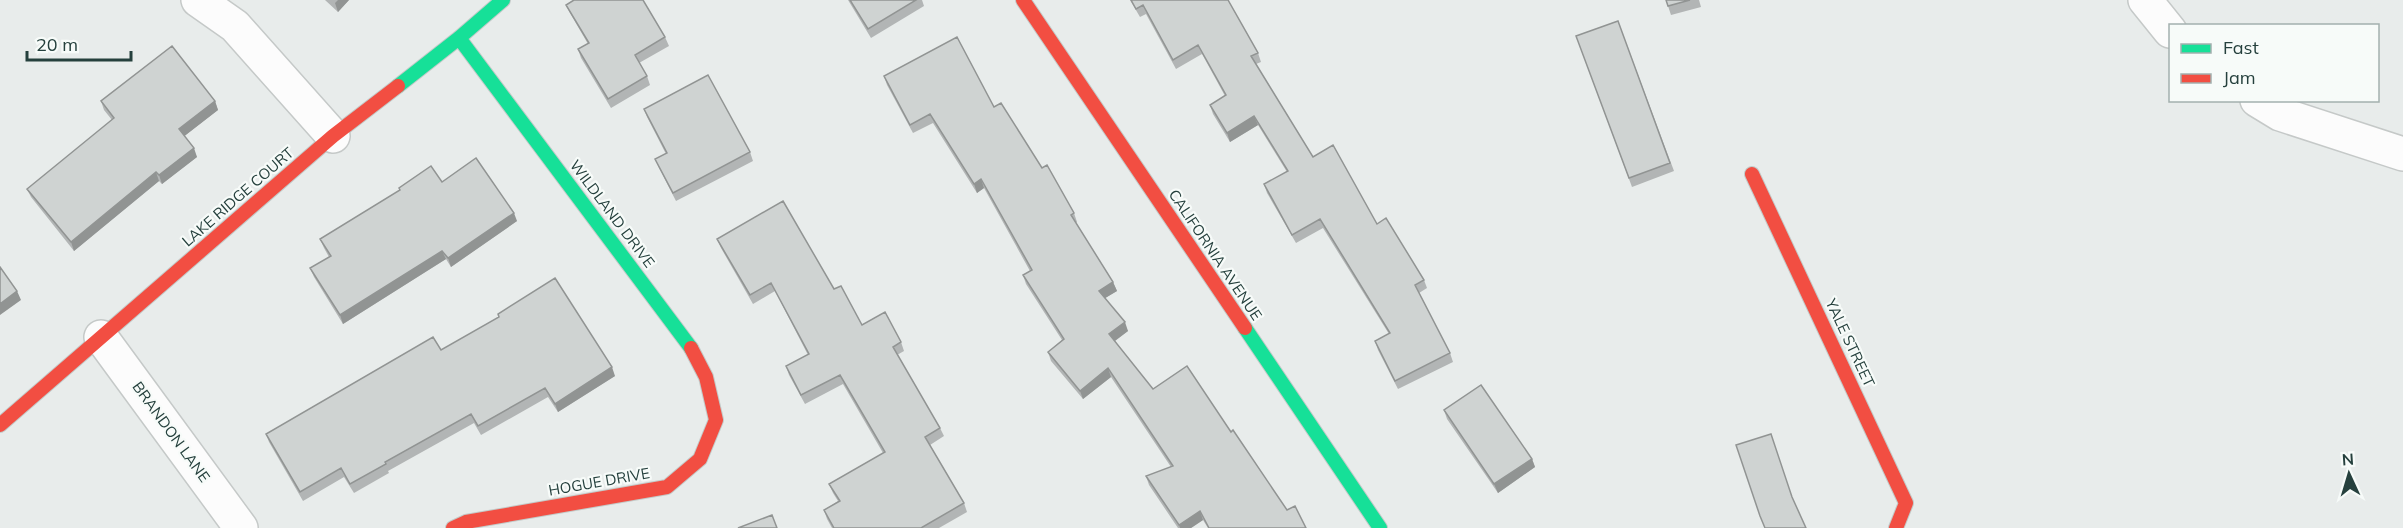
<svg xmlns="http://www.w3.org/2000/svg" width="2403" height="528" viewBox="0 0 2403 528" font-family="Mulish,sans-serif">
<style>
.lines{fill:none;stroke-linecap:round;stroke-linejoin:round}
.street-casing{stroke:#c5c9c8;stroke-width:36}
.fast-casing{stroke:#c3cac8;stroke-width:16}
.jam-casing{stroke:#c3cac8;stroke-width:16}
.street{stroke:#fcfcfc;stroke-width:33}
.fast{stroke:#16e098;stroke-width:14}
.jam{stroke:#f24e42;stroke-width:14}
.wall{fill:#b2b5b5}
.shaded-wall{fill:#919493}
.building{fill:#cfd3d2;stroke:#919493;stroke-width:1.5}
.labels{text-anchor:middle;stroke-width:4.5;stroke-linejoin:round;paint-order:stroke}
.street-label{font-size:15px;fill:#25403d;stroke:#f7fbf9}
</style>
<rect width="100%" height="100%" fill="#e8eceb"/>
<g class="lines">
<g class="street-casing">
<path id="street" d="M198,0l37,26 98,110
M2145,0l25,31
M2257,100l23,14 123,40
M101,337l140,191"/>
</g>
<g class="fast-casing">
<path id="fast" d="M459,38l232,310
M398,86l61,-48 44,-38
M1245,328l135,200"/>
</g>
<g class="jam-casing">
<path id="jam" d="M1023,0l222,328
M1752,174l154,329 -10,25
M0,425l333,-289 65,-50
M453,528l13,-6 201,-35 33,-28 16,-39 -10,-43 -15,-29"/>
</g>
<use href="#street" class="street"/>
<use href="#fast" class="fast"/>
<use href="#jam" class="jam"/>
</g>
<path class="wall" d="M325,0h24l-11,12z
M848,0h74l2,6 -53,32z
M1130,0h98l30,53 3,9 -5,2 57,93 64,67 47,56 3,8 -8,5 31,60 3,9 -55,27 -20,-39 -3,-9 14,-7 -66,-106 -27,15 -29,-50 -3,-9 23,-12 -29,-47 -28,17 -17,-28 -3,-9 15,-9 -23,-42 -26,15 -30,-55 -6,3z
M1666,0h33l2,7 -30,8z
M566,5l99,32 4,9 -30,17 8,13 3,9 -39,23 -30,-50 -3,-9 10,-5 -18,-31z
M1618,21l56,150 -42,16 -56,-151z
M884,76l110,31 48,61 32,45 3,9 -1,1 37,59 4,9 -12,7 23,33 -13,10 38,48 78,43 56,78 19,18h-98l-5,-8 -12,8h-13l-29,-43 -3,-9 25,-9 -60,-90 -28,22 -32,-38 -3,-9 14,-12 -36,-56 -3,-9 7,-4 -46,-83 -7,5 -44,-70 -20,10 -26,-48z
M101,101h114l3,9 -34,26 13,21 -35,27 -3,-3 -85,70 -43,-54 -4,-8 85,-69 -8,-10z
M644,109l106,43 3,9 -77,40 -17,-33 -4,-9 11,-5 -19,-37z
M442,182l75,39 -66,46 -5,-8 -103,65 -29,-47 -4,-9 19,-11 -5,-9 -4,-9 79,-48v-3z
M717,239l117,50 28,36 39,17 3,9 -7,4 43,73 4,8 -14,9 34,58 3,9 -28,16h-107l-5,-9 -3,-9 14,-9 -5,-8 -4,-9 54,-31 -40,-69 -38,20 -16,-29 -3,-9 22,-11 -33,-64 -22,13 -32,-56z
M498,314l117,62 -57,36 -10,-15 -67,38 -7,-12 -86,48 1,2 -35,20 -10,-16 -41,24 -34,-59 -3,-8 175,-84 58,-33z
M1444,410l88,49 3,8 -37,26 -51,-74z"/>
<path class="shaded-wall" d="M338,0h11l-11,12 -3,-9z
M215,101l3,9 -36,28 -3,-9z
M1254,116l4,9 -28,17 -3,-9z
M194,148l3,9 -35,27 -3,-9z
M156,172l3,9 -85,70 -3,-9z
M981,179l3,9 -7,5 -3,-9z
M514,213l3,8 -66,46 -3,-9z
M442,251l4,8 -103,65 -3,-9z
M1113,282l4,9 -15,9 -3,-9z
M17,291l4,9 -21,15v-11z
M1125,322l3,9 -16,12 -3,-9z
M612,367l3,9 -57,36 -3,-8z
M1108,368l3,9 -28,22 -3,-8z
M1532,459l3,8 -37,26 -4,-9z
M1200,511l3,9 -12,8h-11l-1,-3z"/>
<path class="building" d="M574,0h69l22,37 -30,18 12,21 -39,23 -30,-50 11,-6 -23,-38z
M850,0h66l-48,29z
M1131,0h97l30,53 -7,3 62,101 20,-12 44,79 9,-6 38,62 -9,5 35,68 -55,28 -20,-40 15,-8 -70,-114 -28,16 -28,-51 24,-13 -34,-55 -27,17 -17,-28 16,-10 -28,-50 -25,15 -30,-55 -7,4z
M1666,0h24l-22,6z
M1618,21l52,142 -41,15 -53,-142z
M957,37l37,70 7,-4 41,65 5,-3 27,48 -3,2 42,67 -14,9 26,31 -16,12 44,55 34,-23 44,66 2,-2 54,80 8,-4 11,22h-97l-9,-17 -21,14 -33,-49 27,-10 -65,-98 -28,23 -32,-39 16,-13 -41,-64 9,-5 -51,-91 -7,5 -44,-70 -20,11 -26,-49z
M172,46l43,55 -36,28 15,19 -35,27 -3,-3 -85,70 -44,-53 87,-71 -13,-17z
M708,75l42,77 -77,41 -18,-34 12,-6 -23,-44z
M476,158l38,55 -66,45 -6,-7 -102,64 -30,-47 21,-12 -11,-17 80,-49 -1,-2 32,-22 11,16z
M783,201l51,88 7,-3 21,39 23,-13 16,30 -8,5 47,81 -15,9 39,66 -43,25h-87l-10,-18 16,-9 -11,-17 56,-32 -45,-77 -39,20 -15,-29 23,-12 -38,-71 -21,12 -33,-56z
M0,267l17,24 -17,13z
M555,278l57,89 -57,37 -10,-16 -67,38 -7,-12 -86,48 1,2 -36,20 -9,-16 -41,24 -34,-58 167,-97 8,13 58,-33 -1,-3z
M1481,385l51,74 -38,25 -50,-74z
M1771,434l21,63 14,31h-41l-5,-12 -24,-71z
M772,515l5,13h-39z"/>
<g class="labels">
<g class="street-label">
<text transform="translate(238 197) rotate(-41)" y="5">LAKE RIDGE COURT</text>
<text transform="translate(612 214) rotate(53)" y="5">WILDLAND DRIVE</text>
<text transform="translate(1215 255) rotate(56)" y="5">CALIFORNIA AVENUE</text>
<text transform="translate(1850 343) rotate(65)" y="5">YALE STREET</text>
<text transform="translate(171 432) rotate(54)" y="5">BRANDON LANE</text>
<text transform="translate(599 482) rotate(-10)" y="5">HOGUE DRIVE</text>
</g>
</g>
<rect x="2169" y="24" width="210" height="78" fill="#f7fbf9" stroke="#a3b0ae" stroke-width="1.5"/>
<rect x="2181" y="44" width="30" height="9" fill="#16e098" stroke="#a3b0ae" stroke-width="1.5"/>
<text x="2223" y="54" font-size="18" fill="#25403d">Fast</text>
<rect x="2181" y="74" width="30" height="9" fill="#f24e42" stroke="#a3b0ae" stroke-width="1.5"/>
<text x="2223" y="84" font-size="18" fill="#25403d">Jam</text>
<g transform="translate(2349 474) rotate(356)" stroke="#f7fbf9" stroke-width="4.5" paint-order="stroke">
<path d="M0-4.5L10 22L0 15L-10 22Z" fill="#25403d"/>
<text y="-9" font-size="16" font-weight="bold" text-anchor="middle" fill="#25403d">N</text>
</g>
<path d="M27 51v9h104v-9" fill="none" stroke="#25403d" stroke-width="3"/>
<text x="36" y="51" font-size="18" fill="#25403d" stroke="#f7fbf9" stroke-width="4.5" paint-order="stroke">20 m</text>
</svg>
